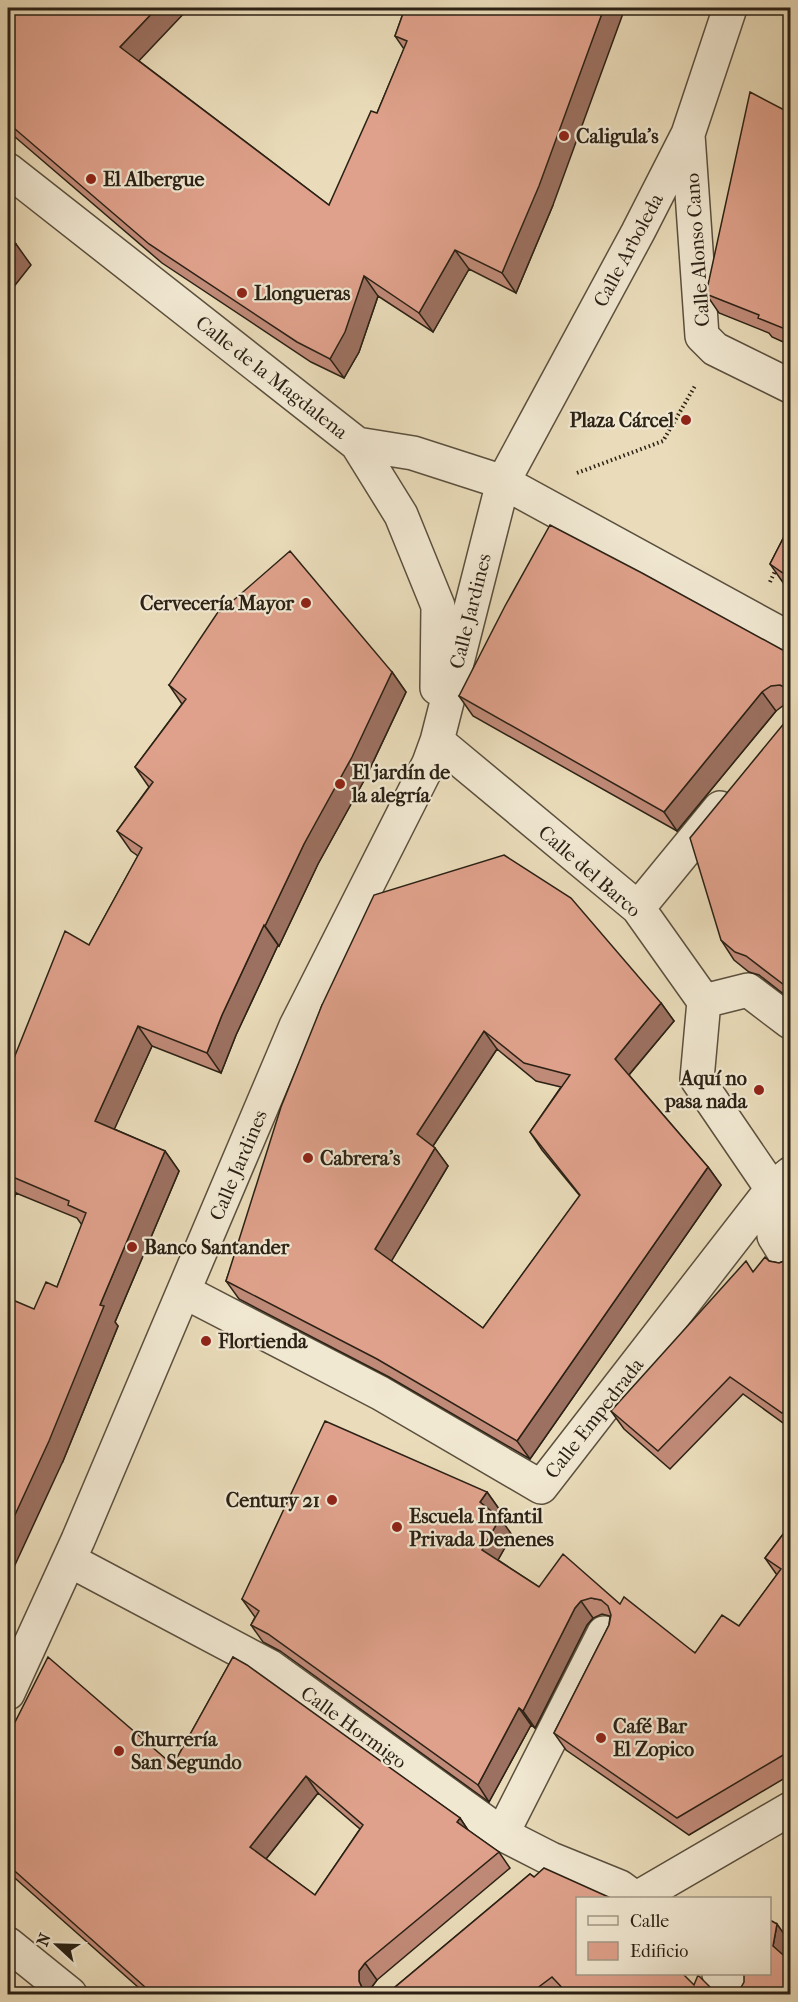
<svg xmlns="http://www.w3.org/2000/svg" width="798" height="2002" viewBox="0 0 798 2002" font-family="'IM FELL French Canon',serif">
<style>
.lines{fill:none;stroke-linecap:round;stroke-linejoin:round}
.street-casing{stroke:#5b503e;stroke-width:36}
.path{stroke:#2b2115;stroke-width:4;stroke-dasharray:1.5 3;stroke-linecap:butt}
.street{stroke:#f1e8d2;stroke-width:33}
.wall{fill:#c08a78;stroke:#2b2115;stroke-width:1.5;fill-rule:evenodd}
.shaded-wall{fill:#9c7161;stroke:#2b2115;stroke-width:1.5}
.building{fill:#dfa18b;stroke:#2b2115;stroke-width:1.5;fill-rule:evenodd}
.poi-dot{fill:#8f2418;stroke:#f1e8d2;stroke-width:2}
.labels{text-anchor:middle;stroke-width:4.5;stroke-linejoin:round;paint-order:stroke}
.poi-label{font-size:20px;font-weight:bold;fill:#2b2115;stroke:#f1e8d2;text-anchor:start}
.street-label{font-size:20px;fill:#2b2115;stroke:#f1e8d2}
</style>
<rect width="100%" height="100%" fill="#eadcba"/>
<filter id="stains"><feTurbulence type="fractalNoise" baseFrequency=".00333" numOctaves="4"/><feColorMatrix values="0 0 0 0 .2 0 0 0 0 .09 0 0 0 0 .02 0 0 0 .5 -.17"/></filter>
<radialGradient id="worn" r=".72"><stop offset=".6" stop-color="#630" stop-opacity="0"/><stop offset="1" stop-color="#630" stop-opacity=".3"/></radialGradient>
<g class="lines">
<g class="street-casing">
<path id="street" d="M688,135l14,201 13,13 75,37
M8,170l349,274 56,9 90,29 287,157
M357,444l44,71 37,91 -1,82
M437,741l201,167 66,93
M638,908l82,-100
M704,1001l-7,78 75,110
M704,1001l44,-11 42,32
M772,1189l2,47 16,26
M185,1292l195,101 161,94 231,-298 18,-15
M69,1560l200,106 233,168 49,25 69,28 15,11
M8,1693l70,-153 218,-514 133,-263 8,-22 66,-259 135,-250 50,-98 42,-126
M502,1834l102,-201
M637,1898l153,-89
M8,1944l62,50
M719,1974l19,20"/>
</g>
<path class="path" d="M577,473l86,-32 32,-55
M770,582l7,-15"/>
<use href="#street" class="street"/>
</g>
<path class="wall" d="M8,8l131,53 190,144 48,-92 27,-64 -9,-13 10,-28 148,197 -37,88 -47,-24 -36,63 -55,-36 -19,56 -15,26 -33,-16 -149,-99 -154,-132z
M790,113v232l-18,-8 -3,-4 -50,-20 -13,-19z
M790,525v63l-6,-4 -14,-20z
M790,654v51h-6l-8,6 -99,120 -204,-115 -14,-20z
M392,672l14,20 -40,85 -48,87 -39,82 -1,-1 -42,90 -15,38 -69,-27 -38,83 51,22 14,20 -64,151 3,4 -55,135 -29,-152 23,-22 25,-62 -5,-7 -61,-25 -8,20v-140l81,-128 49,-89 -7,-5 -14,-20 32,-44 -14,-20 47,-63 -13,-19z
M790,716v283l-31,-24 -10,-3 -15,-12 -13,-20z
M661,1003l13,18 -45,54 79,92 13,18 -191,274 -141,-82 -150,-78 -13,-18 96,-276zM497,1049l39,32 25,6 -31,45 12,18 38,46 -97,132 -92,-67 57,-95 -15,-20z
M790,1257v171l-47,-34 -73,75 -46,-40 -13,-18 143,-139 15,-11 10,2 8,-3z
M487,1492l12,17 -4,5 17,21 -14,25 41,27 81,17 75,49 44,-27 38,-51 -12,-17 25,-33v250l-101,60 -123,-85 -12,-17 55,-108 1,-9 -8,-2 -9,4 -6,7 -52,103 -4,-3 -42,77 -209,-151 -17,-9 -12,-17 4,-8 -13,-18z
M233,1657l227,161 8,12 31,22 11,16 -133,112 -6,8v7h-224l-139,-123v-136l165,29zM318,1793l42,36 -45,66 -49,-36z
M530,1874l164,111 19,5 7,5h-155l-1,-2 -2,2h-179l6,-3z"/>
<path class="shaded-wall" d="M157,8h32l-55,58 -14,-19z
M604,8h21l-72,197 -37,88 -14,-20z
M16,244l15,21 -23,29v-40z
M455,250l14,19 -36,63 -14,-19z
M364,276l14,20 -19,56 -15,26 -14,-19z
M392,672l14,20 -40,85 -48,87 -39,82 -14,-20 39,-82z
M762,692l14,19 -99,120 -13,-19z
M264,925l14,20 -42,90 -15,38 -14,-20 15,-38z
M661,1003l13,18 -47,56 -12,-18z
M138,1026l14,20 -43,95 -14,-20z
M484,1031l13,18 -68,103 -12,-18z
M435,1148l13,18 -60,101 -13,-18z
M165,1151l14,20 -64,151 3,4 -55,135 -55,119v-50l92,-225z
M708,1167l13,18 -191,274 -13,-18z
M8,1181l8,12 -8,20z
M487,1492l12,17 -8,10 -11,-17z
M500,1518l12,17 -18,32 -12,-17z
M581,1601l12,17 -6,7 -52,103 -12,-17 52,-103z
M519,1708l12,17 -42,77 -11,-17z
M306,1776l12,17 -56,71 -12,-17z
M460,1818l11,17 -14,-13z
M777,1924l12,17 -5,22 -11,-17z
M365,1963l12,17 -6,8v7l-8,-5 -4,-9v-10z"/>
<path class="building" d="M8,8h149l-37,39 209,158 42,-94 6,2 30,-72 -12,-5 10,-28h199l-65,178 -37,87 -47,-23 -36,63 -55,-37 -19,56 -15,27 -33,-17 -148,-98 -141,-121z
M750,92l40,21v218l-32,-13 1,-3 -53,-21z
M8,235l8,9 -8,10z
M550,525l92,48 148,81v39l-2,-4 -8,-4 -9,1 -9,6 -98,120 -205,-116 46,-90z
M790,525v53l-20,-14z
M290,551l102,121 -40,85 -48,87 -39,82 -1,-1 -42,90 -15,38 -69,-27 -43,95 70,30 -65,154 4,1 -55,135 -41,89v-232l26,11 12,-27 11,5 29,-74 -18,-8 1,-4 -61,-26v-102l57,-142 24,14 53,-97 -25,-17 36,-49 -18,-15 51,-68 -17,-14 49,-73h2z
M790,716v275l-2,-3 -42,-32 -11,-4 -14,-12 -31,-102z
M504,855l67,43 90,105 -46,56 93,108 -191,274 -140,-82 -151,-78 55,-174 41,-102 52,-110zM484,1031l40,32 46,12 -40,57 50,63 -97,133 -108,-79 60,-101 -18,-14z
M765,1257l4,4 10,2 8,-3 3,-3v150l-8,6 -52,-36 -72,74 -47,-40 135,-150 7,11z
M325,1421l162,71 -7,10 20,16 -18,32 57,37 24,-33 57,50 4,-7 71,56 27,-38 17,11 42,-57 -16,-11 25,-33v226l-113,67 -123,-85 55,-108 2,-10 -3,-9 -7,-6 -10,-2 -10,3 -6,7 -52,103 -4,-3 -41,77 -210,-151 -17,-9 8,-14 -17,-12z
M48,1657l125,108 60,-108 14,8 213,153 -3,4 42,30 -134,111 -6,8v10l4,9 8,5h-217l-146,-130v-129zM306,1776l57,49 -48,70 -65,-48z
M544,1868l69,31h-35v75h105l11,11 4,-10 15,15 7,5h-151l-17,-18 -24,18h-145l6,-3 141,-118 4,3z
M770,1920l7,4 -4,22 17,15v34h-58l7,-4 5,-9v-8h26z"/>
<g class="poi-dot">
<circle cx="564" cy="136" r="6"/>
<circle cx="91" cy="179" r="6"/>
<circle cx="242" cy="293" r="6"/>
<circle cx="686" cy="420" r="6"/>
<circle cx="306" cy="603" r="6"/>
<circle cx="340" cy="784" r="6"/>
<circle cx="759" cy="1090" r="6"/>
<circle cx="308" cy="1158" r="6"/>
<circle cx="132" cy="1247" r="6"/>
<circle cx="206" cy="1341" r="6"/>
<circle cx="332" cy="1500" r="6"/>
<circle cx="397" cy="1527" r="6"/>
<circle cx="601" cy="1738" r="6"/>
<circle cx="119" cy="1751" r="6"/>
</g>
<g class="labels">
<g class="poi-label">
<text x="576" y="143">Caligula's</text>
<text x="103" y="186">El Albergue</text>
<text x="254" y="300">Llongueras</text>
<text x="674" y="427" text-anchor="end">Plaza Cárcel</text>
<text x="294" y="610" text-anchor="end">Cervecería Mayor</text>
<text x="352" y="779">El jardín de<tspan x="352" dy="23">la alegría</tspan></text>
<text x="747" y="1085" text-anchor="end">Aquí no<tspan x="747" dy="23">pasa nada</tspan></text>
<text x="320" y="1165">Cabrera's</text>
<text x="144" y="1254">Banco Santander</text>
<text x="218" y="1348">Flortienda</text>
<text x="320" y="1507" text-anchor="end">Century 21</text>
<text x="409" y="1523">Escuela Infantil<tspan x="409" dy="23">Privada Denenes</tspan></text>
<text x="613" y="1733">Café Bar<tspan x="613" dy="23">El Zopico</tspan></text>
<text x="131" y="1746">Churrería<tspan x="131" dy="23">San Segundo</tspan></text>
</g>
<g class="street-label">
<text transform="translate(628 250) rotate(-62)" y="7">Calle Arboleda</text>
<text transform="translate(697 250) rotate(-94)" y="7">Calle Alonso Cano</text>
<text transform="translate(272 377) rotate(38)" y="7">Calle de la Magdalena</text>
<text transform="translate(470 611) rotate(-76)" y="7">Calle Jardines</text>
<text transform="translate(590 871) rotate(41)" y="7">Calle del Barco</text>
<text transform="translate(238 1165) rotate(-67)" y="7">Calle Jardines</text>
<text transform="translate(594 1418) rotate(-52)" y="7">Calle Empedrada</text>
<text transform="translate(354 1727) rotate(36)" y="7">Calle Hormigo</text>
</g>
</g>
<rect width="798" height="2002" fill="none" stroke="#eadcba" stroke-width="30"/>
<rect x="9" y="9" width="780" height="1984" fill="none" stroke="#2b2115" stroke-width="3"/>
<rect x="15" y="15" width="768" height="1972" fill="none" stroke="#2b2115" stroke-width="1.5"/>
<rect x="576" y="1897" width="195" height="78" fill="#f1e8d2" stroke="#a29886" stroke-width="1.5"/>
<rect x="588" y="1916" width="30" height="9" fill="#f1e8d2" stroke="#a29886" stroke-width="1.5"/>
<text x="630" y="1927" font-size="18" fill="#2b2115">Calle</text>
<rect x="588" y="1942" width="30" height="18" fill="#dfa18b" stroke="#a29886" stroke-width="1.5"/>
<text x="630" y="1957" font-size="18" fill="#2b2115">Edificio</text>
<g transform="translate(57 1945) rotate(292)" stroke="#f1e8d2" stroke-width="4.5" paint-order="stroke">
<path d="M0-4.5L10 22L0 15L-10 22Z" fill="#2b2115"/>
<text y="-9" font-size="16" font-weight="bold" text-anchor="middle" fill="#2b2115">N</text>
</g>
<rect width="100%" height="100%" filter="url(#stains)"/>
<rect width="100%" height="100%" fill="url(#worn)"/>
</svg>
